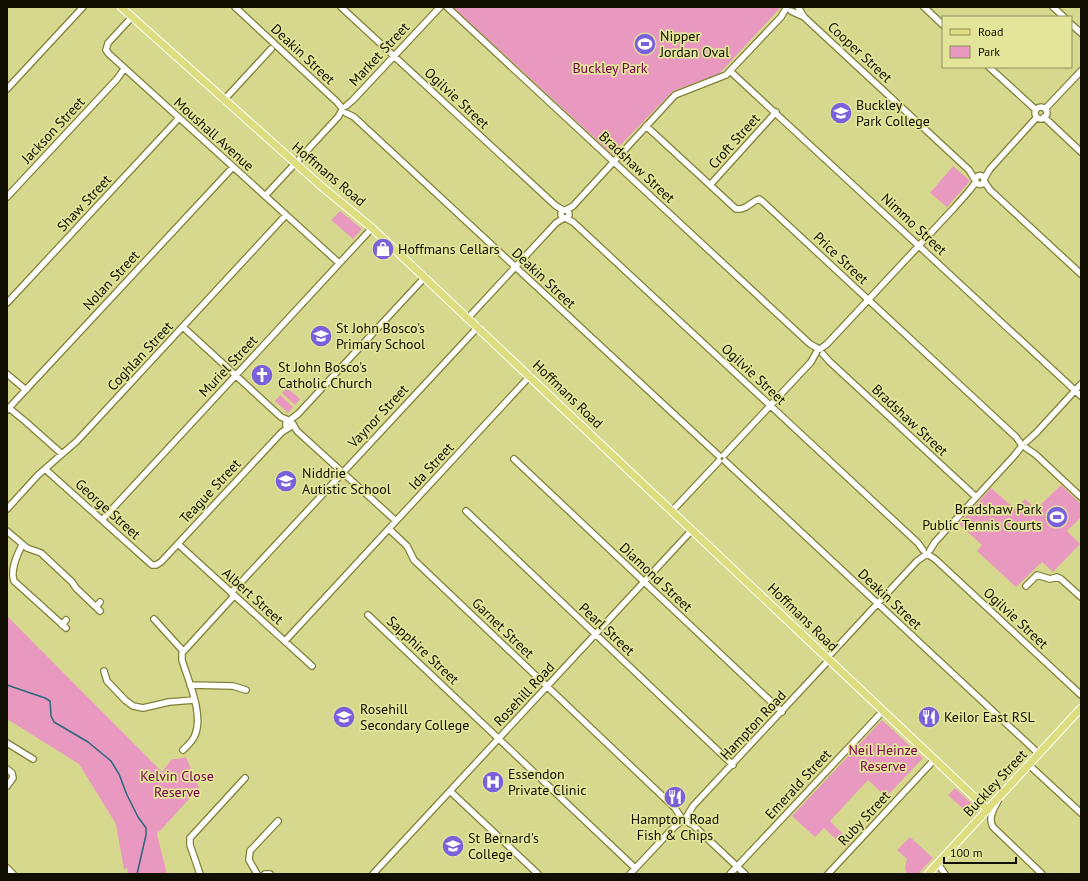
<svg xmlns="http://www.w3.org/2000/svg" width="1088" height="881" viewBox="0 0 1088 881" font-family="'PT Sans',sans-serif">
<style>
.green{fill:#e999c0}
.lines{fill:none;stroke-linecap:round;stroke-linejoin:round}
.stream{stroke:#28687d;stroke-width:1.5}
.minor-casing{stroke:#808038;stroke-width:8}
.major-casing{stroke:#fff;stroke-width:9}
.minor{stroke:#fff;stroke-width:5.5}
.major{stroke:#dedd80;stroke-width:7}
.labels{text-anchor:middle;stroke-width:3.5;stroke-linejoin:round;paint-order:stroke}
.poi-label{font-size:14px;fill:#0f0e00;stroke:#e3e59a;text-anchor:start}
.street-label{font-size:14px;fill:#0f0e00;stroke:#e3e59a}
.park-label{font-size:14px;fill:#76004d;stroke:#e3e59a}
</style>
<rect width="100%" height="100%" fill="#d6d88d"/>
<path class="green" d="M453,7h328l-62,67 -46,17 -61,63z
M953,166l17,15 -23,26 -17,-14z
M340,211l22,18 -9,10 -22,-19z
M287,388l13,11 -5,6 -13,-12z
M280,395l13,12 -5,6 -13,-12z
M1061,485l20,19v13l-14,14 13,13 -27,28 -11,-10 -26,25 -39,-36 5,-6 -23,-21 32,-36 24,21 10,-10 11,10z
M7,616l155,156 10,-13h6l8,-2 13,31 -40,44 -1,-1 -1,3 10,40h-39l-1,-7 -3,3 -8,-46 -37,-60 -72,-45z
M882,720l41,38 -37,39 -18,-17 -38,41 21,21 -6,6 -21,-20 -9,9 -23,-21z
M955,788l21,20 1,4 -5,5 -24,-22z
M910,837l23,21 -15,16h-11l-2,-7 2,-8 -10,-9z"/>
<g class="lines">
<path class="stream" d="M7,685l38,13 5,3 1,15 3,6 34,20 23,19 8,13 8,21 11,22 8,11v7l-9,39"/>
<g class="minor-casing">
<path id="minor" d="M235,7l102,95 5,6
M341,7l215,199 7,4
M447,7l363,337 9,5
M798,7l6,10 165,153 6,10
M924,7l19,18
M1053,7l11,10
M791,11l11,5
M132,17l-24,26 -2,7 3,4 230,209
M1071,24l10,9
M989,67l47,43
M730,71l351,325
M7,89l76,-82
M224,100l47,-51
M346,106l7,-6 87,-93
M1035 113a6 6 0 1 1 12 0a6 6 0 1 1-12 0Z
M1045,109l36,-38
M346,113l8,4 365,339
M1044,117l37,35
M646,126l90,83c11,1 14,-7 23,-10l4,3 253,235 5,7
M975.5 180a4.5 4.5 0 1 1 9 0a4.5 4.5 0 1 1-9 0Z
M984,179l6,-10 47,-52
M984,181l6,9 91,84
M710,185l66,-73
M265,196l73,-79 4,-7
M7,197l110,-118 7,-10
M561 214a4 4 0 1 1 8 0a4 4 0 1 1-8 0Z
M566,210l7,-4 102,-111 51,-20 55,-58 6,-10
M565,218l8,4 345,321 5,7
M7,303l172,-185
M468,318l88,-95 8,-5
M183,327l98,90 7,3
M820,349l7,-5 127,-136 15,-17 7,-9
M823,354l6,7 147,136
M7,374l19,16
M9,408l17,14 36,32
M7,410l226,-243
M290,420l8,-6 127,-137
M293,424l4,7 99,90
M1026,442l10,-9 45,-49
M1026,448l9,6 46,43
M724,455l87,-93 5,-9
M514,459l268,253
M725,461l314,293
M45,469l107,96h4l5,-3 121,-130 10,-6v-3l-2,-3 -4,2v4l2,1
M7,509l31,-34 39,-34 209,-226
M466,511l267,254
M672,511l47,-50
M102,520l270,-292
M389,529l18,17 7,14 261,248 5,8
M7,531l20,17 14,5 31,29 4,6 24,23
M178,544l134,122
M22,545c-5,10 -12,25 -8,36l52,47
M930,550l5,-8 79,-86 8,-10
M927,554l8,5 146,136
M1026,586l11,-11 13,4 7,-2 4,2 20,18
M231,593l247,-266
M96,607l4,-5
M368,615l267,253
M154,619l29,32
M62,625l4,-5
M285,641l245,-265
M827,658l90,-97 10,-7
M104,671l3,10 18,19 8,6 10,2 26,-6 25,-2
M190,685l43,1 13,4
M7,743l26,16
M183,750c5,-5 10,-9 12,-15 9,-20 -7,-55 -13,-75v-7l52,-57
M1029,765l52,48
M7,769l5,4 1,5 -6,8
M450,791l88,83
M998,801c-5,9 -10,17 -5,26l49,47
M687,816l6,-10 136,-146
M684,820l9,5 52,49
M938,864l7,10
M7,868l6,6
M200,874l-10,-29v-7l55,-60
M257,874l-8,-14 1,-9 28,-30
M265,874h5
M373,874l319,-344
M630,874l45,-48 8,-6
M730,874l153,-163
M828,874l106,-114"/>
</g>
<g class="major-casing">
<path id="major" d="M121,7l200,179 51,42 616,582
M928,874l153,-166"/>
</g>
<use href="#minor" class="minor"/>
<use href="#major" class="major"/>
</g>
<defs>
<g id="stadium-disc" transform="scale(1.15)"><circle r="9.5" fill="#7a60db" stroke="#e3e59a"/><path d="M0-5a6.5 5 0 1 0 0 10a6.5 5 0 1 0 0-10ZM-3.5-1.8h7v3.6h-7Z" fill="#fff"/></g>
<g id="school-disc" transform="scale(1.15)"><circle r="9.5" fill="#7a60db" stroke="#e3e59a"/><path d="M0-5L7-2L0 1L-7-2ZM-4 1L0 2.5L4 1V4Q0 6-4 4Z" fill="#fff"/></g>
<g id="shop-disc" transform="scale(1.15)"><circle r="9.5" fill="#7a60db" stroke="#e3e59a"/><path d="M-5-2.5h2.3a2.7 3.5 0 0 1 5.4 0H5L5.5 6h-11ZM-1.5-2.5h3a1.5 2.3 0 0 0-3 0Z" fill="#fff"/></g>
<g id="church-disc" transform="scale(1.15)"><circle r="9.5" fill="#7a60db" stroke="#e3e59a"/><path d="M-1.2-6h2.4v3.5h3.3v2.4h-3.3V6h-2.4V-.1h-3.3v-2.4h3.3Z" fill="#fff"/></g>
<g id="restaurant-disc" transform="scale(1.15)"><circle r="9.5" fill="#7a60db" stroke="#e3e59a"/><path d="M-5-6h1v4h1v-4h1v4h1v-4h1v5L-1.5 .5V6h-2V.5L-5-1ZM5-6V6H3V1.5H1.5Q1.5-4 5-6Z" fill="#fff"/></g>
<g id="hospital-disc" transform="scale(1.15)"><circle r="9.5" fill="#7a60db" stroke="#e3e59a"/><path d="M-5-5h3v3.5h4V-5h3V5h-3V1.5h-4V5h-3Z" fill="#fff"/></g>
</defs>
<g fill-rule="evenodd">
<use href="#stadium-disc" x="645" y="44"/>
<use href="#school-disc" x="841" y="113"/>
<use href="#shop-disc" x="383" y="249"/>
<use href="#school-disc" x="321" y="336"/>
<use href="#church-disc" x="262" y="375"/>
<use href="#school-disc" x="286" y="481"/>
<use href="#stadium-disc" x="1057" y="517"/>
<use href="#school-disc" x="344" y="717"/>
<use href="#restaurant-disc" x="929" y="717"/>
<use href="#hospital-disc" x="493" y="782"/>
<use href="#restaurant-disc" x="675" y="797"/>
<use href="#school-disc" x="453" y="846"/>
</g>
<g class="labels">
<g class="poi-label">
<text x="660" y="41">Nipper<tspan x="660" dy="16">Jordan Oval</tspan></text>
<text x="856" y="110">Buckley<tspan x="856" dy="16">Park College</tspan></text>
<text x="398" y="254">Hoffmans Cellars</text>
<text x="336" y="333">St John Bosco's<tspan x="336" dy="16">Primary School</tspan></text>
<text x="278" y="372">St John Bosco's<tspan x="278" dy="16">Catholic Church</tspan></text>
<text x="302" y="478">Niddrie<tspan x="302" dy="16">Autistic School</tspan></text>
<text x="1042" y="514" text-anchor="end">Bradshaw Park<tspan x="1042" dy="16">Public Tennis Courts</tspan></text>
<text x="360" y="714">Rosehill<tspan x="360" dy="16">Secondary College</tspan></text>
<text x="944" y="722">Keilor East RSL</text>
<text x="508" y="779">Essendon<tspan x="508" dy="16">Private Clinic</tspan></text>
<text x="675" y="824" text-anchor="middle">Hampton Road<tspan x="675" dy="16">Fish &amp; Chips</tspan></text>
<text x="468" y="843">St Bernard's<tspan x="468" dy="16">College</tspan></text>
</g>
<g class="street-label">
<text transform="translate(860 52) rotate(43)" y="5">Cooper Street</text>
<text transform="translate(303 54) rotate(43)" y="5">Deakin Street</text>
<text transform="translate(379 54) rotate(-47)" y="5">Market Street</text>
<text transform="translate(457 98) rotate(43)" y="5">Ogilvie Street</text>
<text transform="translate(53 130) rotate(-47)" y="5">Jackson Street</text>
<text transform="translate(214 134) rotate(42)" y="5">Moushall Avenue</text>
<text transform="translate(734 141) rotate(-48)" y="5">Croft Street</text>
<text transform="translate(637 167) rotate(43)" y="5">Bradshaw Street</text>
<text transform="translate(329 174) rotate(40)" y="5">Hoffmans Road</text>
<text transform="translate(84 203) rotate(-47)" y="5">Shaw Street</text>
<text transform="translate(914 224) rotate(43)" y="5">Nimmo Street</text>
<text transform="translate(841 258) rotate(43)" y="5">Price Street</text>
<text transform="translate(544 278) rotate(43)" y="5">Deakin Street</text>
<text transform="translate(111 280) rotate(-47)" y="5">Nolan Street</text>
<text transform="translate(140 356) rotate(-47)" y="5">Coghlan Street</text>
<text transform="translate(228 366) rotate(-47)" y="5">Muriel Street</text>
<text transform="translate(754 374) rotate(43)" y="5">Ogilvie Street</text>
<text transform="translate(568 394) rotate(44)" y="5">Hoffmans Road</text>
<text transform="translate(378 416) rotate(-47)" y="5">Vaynor Street</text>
<text transform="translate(910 420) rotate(43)" y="5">Bradshaw Street</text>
<text transform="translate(431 466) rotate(-47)" y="5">Ida Street</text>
<text transform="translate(210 491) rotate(-47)" y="5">Teague Street</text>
<text transform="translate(108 509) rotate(42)" y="5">George Street</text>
<text transform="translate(656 577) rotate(43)" y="5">Diamond Street</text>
<text transform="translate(253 596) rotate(42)" y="5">Albert Street</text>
<text transform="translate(890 599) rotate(43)" y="5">Deakin Street</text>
<text transform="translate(803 617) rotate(44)" y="5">Hoffmans Road</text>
<text transform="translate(1016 618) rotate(43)" y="5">Ogilvie Street</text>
<text transform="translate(503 628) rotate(44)" y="5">Garnet Street</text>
<text transform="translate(607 629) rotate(43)" y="5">Pearl Street</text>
<text transform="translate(423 650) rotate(43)" y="5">Sapphire Street</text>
<text transform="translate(524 694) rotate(-47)" y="5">Rosehill Road</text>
<text transform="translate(753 725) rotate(-47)" y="5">Hampton Road</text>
<text transform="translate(995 783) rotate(-47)" y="5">Buckley Street</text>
<text transform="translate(798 784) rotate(-47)" y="5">Emerald Street</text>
<text transform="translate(864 818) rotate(-47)" y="5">Ruby Street</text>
</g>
<g class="park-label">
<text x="610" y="73">Buckley Park</text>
<text x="883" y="755">Neil Heinze<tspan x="883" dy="16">Reserve</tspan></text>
<text x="177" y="781">Kelvin Close<tspan x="177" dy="16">Reserve</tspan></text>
</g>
</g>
<rect width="1088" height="881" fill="none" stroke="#0f0e00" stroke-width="16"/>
<rect x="942" y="16" width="130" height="52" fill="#e3e59a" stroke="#8e8f5c"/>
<rect x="950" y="29" width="20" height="6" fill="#dedd80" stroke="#8e8f5c"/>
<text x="978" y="36" font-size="12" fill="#0f0e00">Road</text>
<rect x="950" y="46" width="20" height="12" fill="#e999c0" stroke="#8e8f5c"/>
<text x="978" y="56" font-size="12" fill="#0f0e00">Park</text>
<path d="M944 857v6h72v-6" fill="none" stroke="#0f0e00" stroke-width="2"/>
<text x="950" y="857" font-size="12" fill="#0f0e00" stroke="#e3e59a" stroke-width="3" paint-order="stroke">100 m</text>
</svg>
